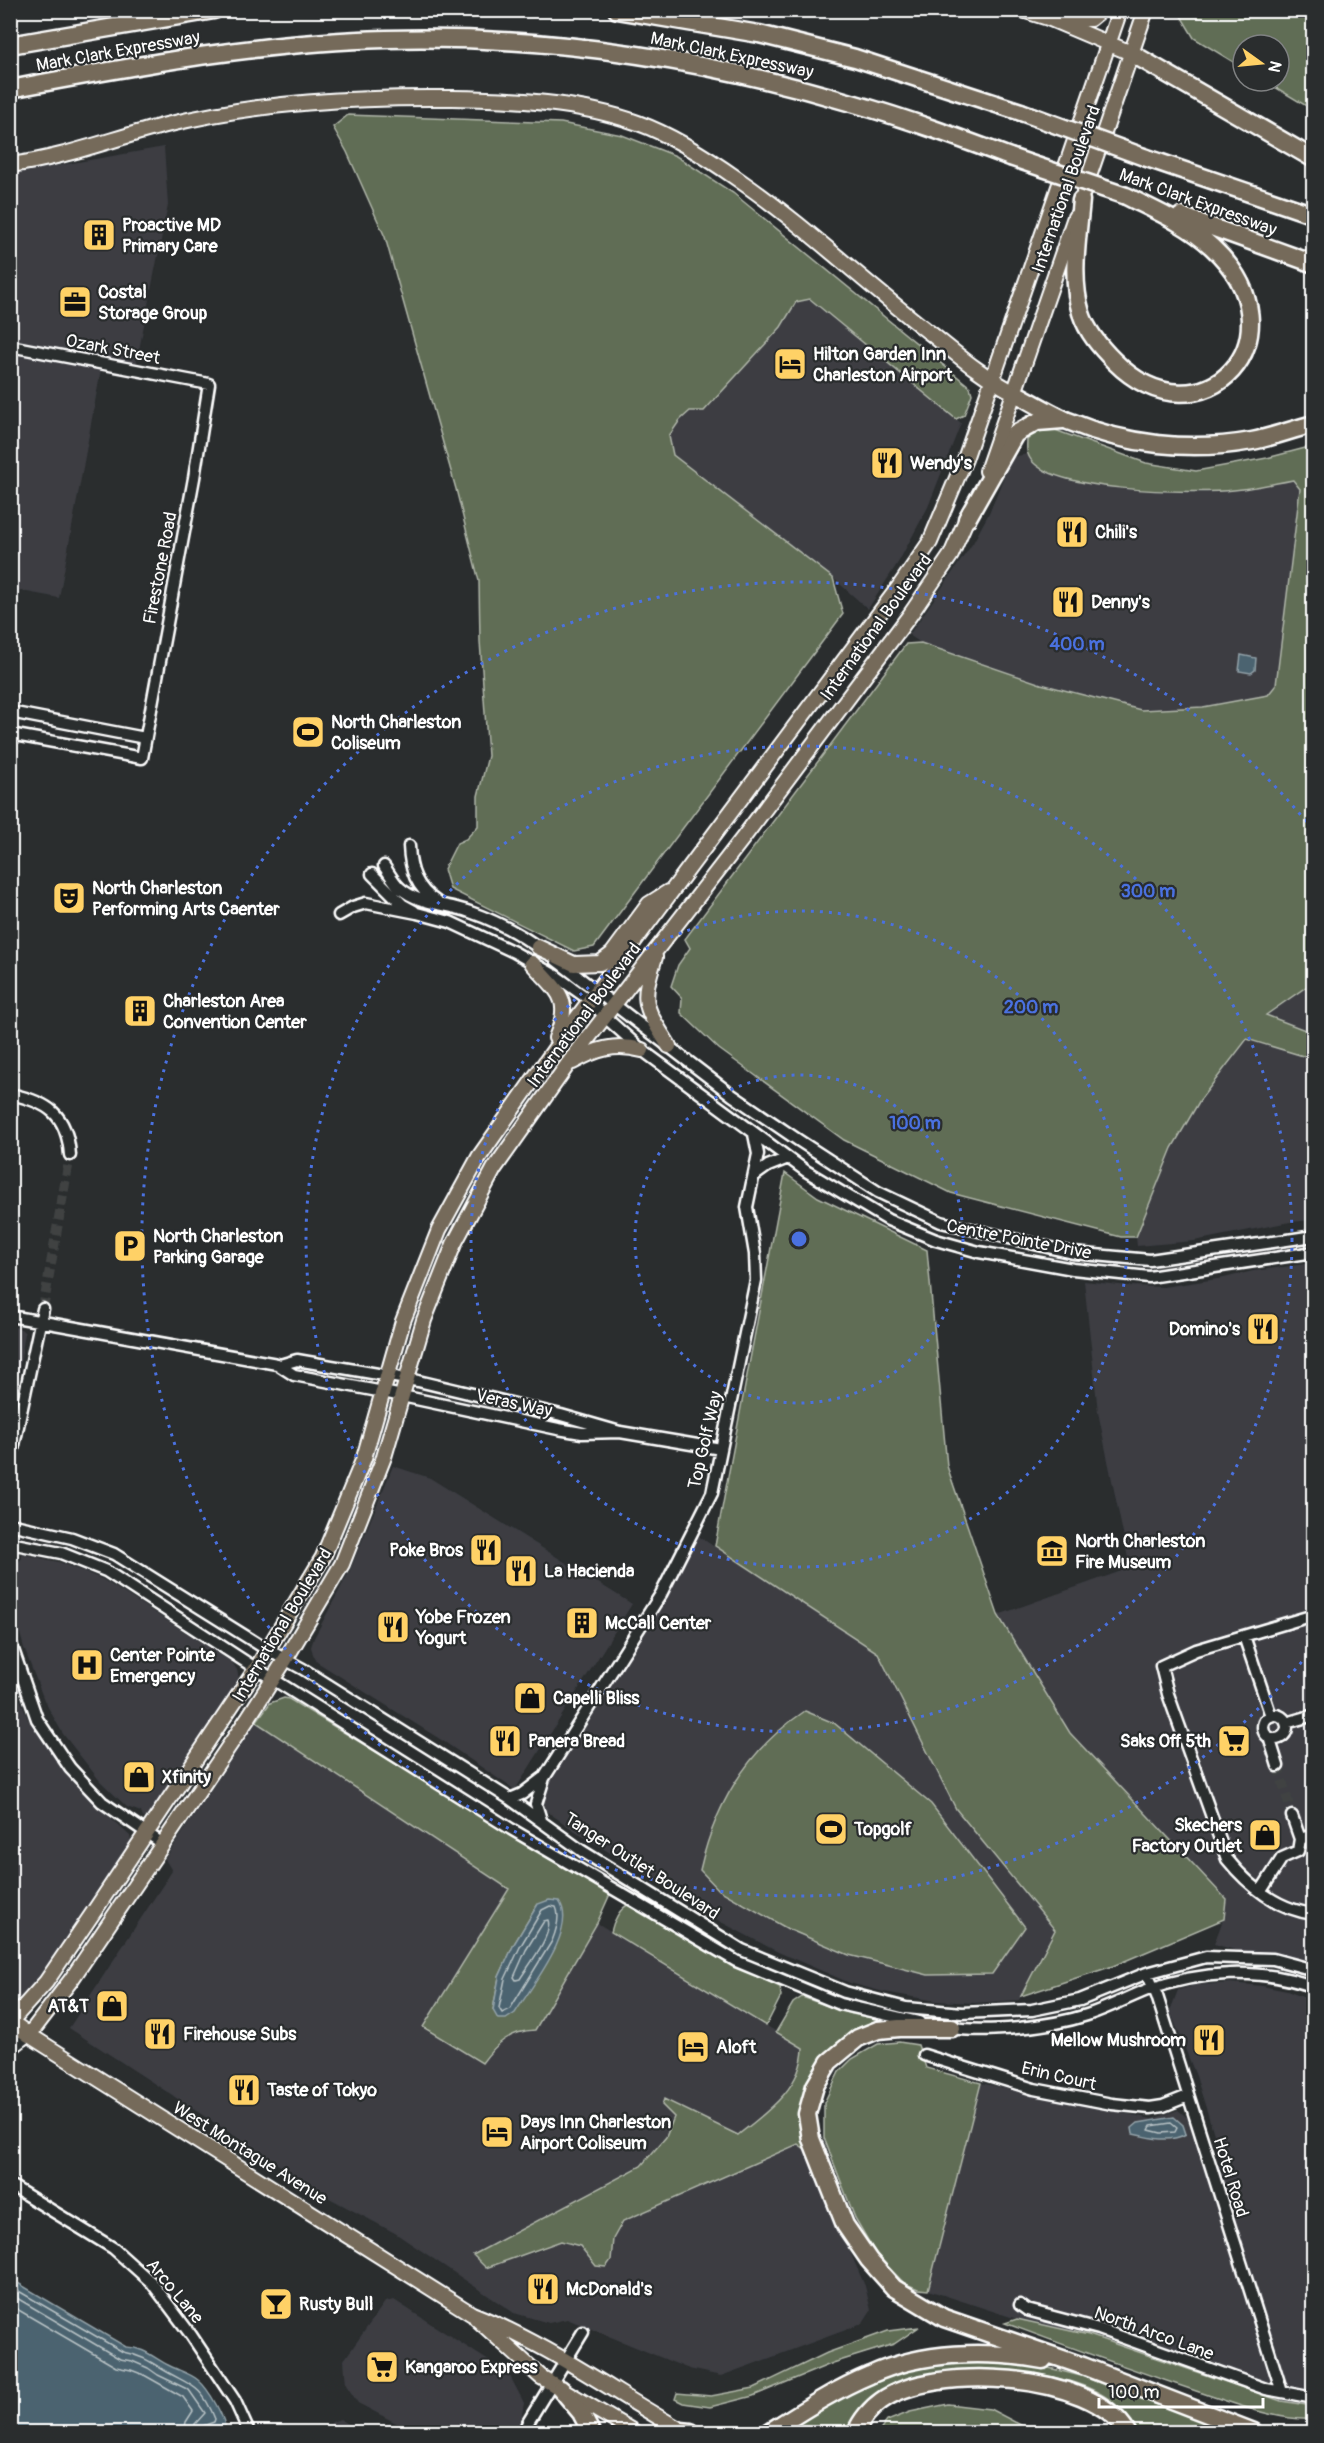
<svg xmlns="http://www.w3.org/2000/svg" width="1324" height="2443" viewBox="0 0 1324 2443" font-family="Pangolin,sans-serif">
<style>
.built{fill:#3c3d43}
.green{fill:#606d54;stroke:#b0b6aa;stroke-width:1.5;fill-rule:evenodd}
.water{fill:#4b646f;stroke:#93a2a9;stroke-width:1.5}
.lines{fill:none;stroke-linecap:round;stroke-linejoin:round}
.shore{stroke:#b7c1c5;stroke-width:1.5}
.minor-tunnel{stroke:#3f4243;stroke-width:10;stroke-dasharray:10 5;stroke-linecap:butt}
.minor-casing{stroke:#fff;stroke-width:15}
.major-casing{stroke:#fff;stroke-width:18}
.highway-casing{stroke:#fff;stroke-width:21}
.minor{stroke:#2a2d2e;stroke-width:10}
.major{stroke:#746a5a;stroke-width:14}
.highway{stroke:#746a5a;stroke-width:16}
.highway-bridge-casing{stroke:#fff;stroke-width:21;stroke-linecap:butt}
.highway-bridge{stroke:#746a5a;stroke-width:16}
.ring{fill:none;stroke:#4a71e0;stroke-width:3;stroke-dasharray:3 6}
.labels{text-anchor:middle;stroke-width:4.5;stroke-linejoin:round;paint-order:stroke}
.street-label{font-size:18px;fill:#fff;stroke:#2a2d2e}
.poi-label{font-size:18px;font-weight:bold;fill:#fff;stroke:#2a2d2e;text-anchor:start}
.centre{fill:#4a71e0;stroke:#2a2d2e;stroke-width:3}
.ring-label{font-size:18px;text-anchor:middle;font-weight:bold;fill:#4a71e0;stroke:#2a2d2e;stroke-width:4.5;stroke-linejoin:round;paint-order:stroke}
</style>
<rect width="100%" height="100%" fill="#2a2d2e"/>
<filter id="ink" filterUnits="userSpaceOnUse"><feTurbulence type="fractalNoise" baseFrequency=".0167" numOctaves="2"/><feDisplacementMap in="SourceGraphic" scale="12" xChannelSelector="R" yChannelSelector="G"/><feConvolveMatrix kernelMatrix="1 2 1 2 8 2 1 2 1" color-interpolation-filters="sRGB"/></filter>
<g filter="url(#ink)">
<path class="built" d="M164,147l4,58 -33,165 -33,-6 -43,234 -48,-9 -1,-408 11,-9z
M810,299l151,124 -33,84 -29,54 -31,48 -35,-31 -160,-123 -4,-19 11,-16 10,-9h14l77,-84 15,-25z
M1028,454l7,10 36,17 56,8 106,1 60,-10 7,9 -24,196 -8,10 -65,12 -62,3 -100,-26 -120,-41 -12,-8 64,-92 16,-30 23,-56z
M1313,982v238l-23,2 -96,19 -57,5 -1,-9 36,-89 23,-42 71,-91z
M1313,1263v709l-99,-28 10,-27 2,-18 -156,-166 -72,-118 132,-47 -32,-156 -14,-131 44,5 35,1 61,-9 29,-7z
M11,1326l10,3 4,4 -14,87z
M393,1466l37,12 202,126 -117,186 -72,-49 -126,-79 -4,-8 -2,-7 3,-9 36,-68z
M692,1532l186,121 78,156 99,121 -36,70 -44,3 -39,-2 -52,-9 -34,-9 -72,-31 -57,-30 -146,-91 -39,-27 8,-26 117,-184z
M22,1554l37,8 43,17 130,83 5,8 2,9 -92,138 -4,1 -2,-6 -14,-5 -27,-26 -37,-47 -19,-34 -20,-52 -9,-33 -3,-36 2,-12 8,-9z
M10,1674l18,45 32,46 34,38 36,33 1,6 -92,139 -17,18 -8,2 -4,-2z
M256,1722l253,167 -86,138 58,36 14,-17 25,-16h15l62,-107 206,125 -1,17 -22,36 -42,35 -74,-36 -2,5 12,11 -8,21 -25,29 -168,89 13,13 52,-17 23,-10 19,5 8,7 2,8 21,-1 2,-21 10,-18 175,-77 7,5 60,137 6,24 -9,14 -141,52 -32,-7 -122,-50 -18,4 -35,-10 -119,-80 -64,-34 -262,-171 103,-157 -7,-12z
M1230,1983l32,3 25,5 26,10v405l-32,-5 -192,-66 -72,-16 -89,-29 53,-207 171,36 26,-9 11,9 16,50 18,-6 -27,-87 -26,-65 8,-21 18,-5z
M394,2300l115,74 15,29 -5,29h-106l-55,-29 -12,-18 -2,-25 41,-58z
M340,2419l22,13h-37l7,-10z"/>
<path class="green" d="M1178,11h135v99l-48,-29h14v-36h-36v23l-49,-30z
M348,115l213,8 61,12 54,21 57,37 237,194 2,7 -8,21 -8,4 -146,-120 -14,3 -15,25 -77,84h-14l-10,9 -11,16 4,19 160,123 10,36 -249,333 -20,4 -124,-62 -6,-20 13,-26 9,-4 12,-13v-30l10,-40 -8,-115 -1,-60 -23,-92 -71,-252 -38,-85 -14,-25z
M1055,430l91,33 50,8 71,-13 46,-12v536l-47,33 47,18v26l-66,-20 -47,61 -28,48 -36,89h-15l-170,-44 -107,-53 -125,-91 -38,-36 1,-15 -11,-12 7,-21 12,-17 -5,-9 221,-295 15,-1 120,41 100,26 62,-3 65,-12 8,-10 24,-196 -7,-9c-20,4 -40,8 -59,10 -35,4 -194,3 -206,-36 -2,-3 -1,-10 -1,-14l8,-8z
M785,1173l33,24 109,53 20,216 51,149 72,118 156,166 -2,20 -111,47 -92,30 34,-66 -99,-121 -78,-156 -163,-107z
M284,1698l5,1 321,195 -13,29 -62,107c-26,1 -39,14 -53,33l-59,-36 86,-138 -253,-167 14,-19zM538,1904l-45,106 6,-33 15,-33z
M805,1711l29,12 97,81 94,123 -33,47 -64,1 -79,-20 -61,-26 -69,-39 -19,-20c15,-66 48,-121 105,-159z
M630,1904l103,61 47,22 1,9 -15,30 -155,-94c2,-10 9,-25 19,-28z
M802,1997l50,17 43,8 -72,39 -19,67 1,21 -7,-5 -175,77 -10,18 -2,21 -5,7 -10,-1 -16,-20 -19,-5 -75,27 -13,-13 168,-89 25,-29 8,-20 -12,-12 2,-6 74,36c29,-23 64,-47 65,-87l-27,-16 17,-29z
M899,2042l19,3 8,23 55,15 -53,207 -10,-1 -14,-6 -28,-29 -21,-36 -31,-80v-35l15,-31 13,-13 26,-15z
M1017,2319l72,16 192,66 32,5v13c-37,2 -79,-16 -114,-27 -65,-22 -130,-45 -194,-69z
M919,2327l-25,17 -61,19 -80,33 -43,11 -27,-4 -8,-4 2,-6 34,3 43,-8 73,-35 61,-22z
M995,2359l46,7 40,10 151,56h-95c-5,-9 -14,-21 -22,-28 -45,-41 -182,-43 -233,-13 -16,9 -25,25 -34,41h-64l63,-41 63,-22 41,-7z
M948,2404l42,5 44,23h-155l8,-11 23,-9z"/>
<path class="water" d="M1241,655l15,3 -1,12 -4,3 -12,-2z
M549,1900l10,1c20,28 -29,87 -44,112l-9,6h-8l-5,-9 6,-33 15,-33 24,-40z
M1174,2117l9,8 3,9c-16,9 -36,4 -53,0l-1,-6 6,-5z
M11,2279l115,68c17,0 28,11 42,18 9,5 22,8 30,15 11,9 28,39 28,52h-9l-7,-4 -7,4h-192z"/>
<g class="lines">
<path class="shore" d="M550,1906l6,1c5,10 0,24 -4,34l-42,68 -8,4 -3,-5 6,-29 15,-32 22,-37z
M548,1920c5,15 -20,46 -28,59l-4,1 -2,-3 12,-27 18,-29z
M1171,2123l6,5 -2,4 -14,1 -12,-3 2,-4z
M10,2286l113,66c16,3 25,8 39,17 28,17 39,14 53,50l-1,3 -11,4 -3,6
M10,2294l110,65 12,2 16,7 10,7 31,15 16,23 -10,11 -2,8
M10,2305l106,62 15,3 13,5 39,22 10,14 -7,11 -2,10"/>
<path class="minor-tunnel" d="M43,1309l27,-154
M1278,1766l14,50"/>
<g class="minor-casing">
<path id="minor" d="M10,346l199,38 -15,94 -52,280 -132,-24
M10,712l135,26
M409,846c1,24 7,42 28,56
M384,866c5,7 10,17 16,22 19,17 47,15 70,24 26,9 51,22 73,39
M372,874l31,31 11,6
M339,915l14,-8 13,-4 51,10 33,9 64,30 42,24 35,25 14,16 37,33 164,121 82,49 48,20 43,12 94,17 76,8 165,-25
M556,960l176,135 66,45 80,52 63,30 132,31 77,7 164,-24
M10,1094c38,8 57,20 60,61
M754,1176l14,-10 20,-8
M10,1316l267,48 17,11 89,17 175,37 24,4 38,-1
M280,1365l17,-5 121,21 143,34 59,17 101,17
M10,1464l33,-155
M10,1524l62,14 42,16 152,95 37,20 207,130 72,52 160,99 103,42 61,16 56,5 70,-3 48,-10 67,-27 59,-16 67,2 41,11
M10,1543l51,10 45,18 143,93 262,165 225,132 104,43 79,18
M1314,1615l-118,35 -35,16 7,28 59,165c21,26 51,51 87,55
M1244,1636l27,80
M10,1641l27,78 33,49 32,34 61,42
M1263 1727a12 12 0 1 1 24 0a12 12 0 1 1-24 0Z
M1286,1723l28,-8
M1269,1737l9,29
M510,1799l12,-5 21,-16
M541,1820l-5,-16 8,-26 117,-184 51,-101 44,-213 -1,-26 -8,-47 11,-53 -4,-20
M1300,1839l14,-4
M1261,1891l21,-33 16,-7 2,-12 -8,-23
M1147,1973l10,23 125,396
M946,2027c38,7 104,0 141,-12 21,-7 40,-17 60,-25 53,-19 113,-23 167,-3
M10,2050l19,-15
M924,2055l110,34 78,15 38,4 13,-2 25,-10
M10,2185l103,63 39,35 39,52 44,66 14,31
M1020,2305l7,5 72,19 167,60 48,9
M524,2432l3,-8 56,-92"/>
</g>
<g class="major-casing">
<path id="major" d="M1022,10l26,8 83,35
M1062,20l28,-1 11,-9
M10,165c54,-7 104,-27 156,-40 93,-23 190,-28 286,-27 62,1 127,4 186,25 36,13 70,35 101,57 68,47 129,106 195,156 26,21 51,42 81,57
M1084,191l62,-181
M987,471l88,-254
M538,947l36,17 26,-1 12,-9 37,-50 19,-12
M655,957c-15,47 -11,48 14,89
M532,963c26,29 41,35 24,75
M573,1062c23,-13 42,-19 69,-12
M10,2021l19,14 443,279c74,29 143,79 212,118
M11,2021l35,-39 49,-72 161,-241 67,-112 41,-99 39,-137 36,-91 40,-73 92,-131 328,-439 31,-45 35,-83 155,-449
M29,2035l42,-55 177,-262 37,-58 57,-96 42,-107 40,-137 30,-76 40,-75 74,-105 175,-226 167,-223 41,-60 19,-44
M476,2318l65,59 93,55"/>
</g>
<g class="highway-casing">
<path id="highway" d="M617,10l142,24 96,24 166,54
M10,45l204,-35
M1131,53l183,106
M10,89c124,-23 250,-47 376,-50 158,-4 318,20 469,65 53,15 104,34 155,53
M1144,157l170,58
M1081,200c-3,36 -11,77 0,113 6,19 19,34 33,48 88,88 194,-25 98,-114 -25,-23 -56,-36 -86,-51
M1181,216l133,48
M1015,393c17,9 35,20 53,28 58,24 122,31 184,20 21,-4 41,-12 62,-17
M967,519l48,-85 22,-12 26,-2
M952,2028h-53l-21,2 -20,8 -29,24 -14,24 -8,28 4,25 34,86 24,35 25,28 50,30 139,48 171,66
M561,2389l20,24 10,19
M681,2431l10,1
M769,2432c33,-21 65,-42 101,-57 53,-24 116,-25 173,-15
M856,2432c5,-12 15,-24 25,-31 52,-38 212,-29 246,31"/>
</g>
<use href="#minor" class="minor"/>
<use href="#major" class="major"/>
<use href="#highway" class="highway"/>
<g class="highway-bridge-casing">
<path id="highway-bridge" d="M1021,112l123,45
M1010,157l116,39"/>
</g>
<use href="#highway-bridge" class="highway-bridge"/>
</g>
</g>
<g class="ring">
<circle cx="799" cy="1239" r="164"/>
<circle cx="799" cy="1239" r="328"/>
<circle cx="799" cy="1239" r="493"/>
<path d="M1313 1648A657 657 0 1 1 1313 830"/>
</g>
<defs>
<g id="building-square" transform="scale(1.725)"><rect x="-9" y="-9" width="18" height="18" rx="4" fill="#ffd166" stroke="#2a2d2e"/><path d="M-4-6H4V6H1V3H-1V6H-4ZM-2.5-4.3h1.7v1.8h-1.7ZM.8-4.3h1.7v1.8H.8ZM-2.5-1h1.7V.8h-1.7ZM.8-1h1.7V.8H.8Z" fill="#111"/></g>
<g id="office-square" transform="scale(1.725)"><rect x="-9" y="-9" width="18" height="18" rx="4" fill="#ffd166" stroke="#2a2d2e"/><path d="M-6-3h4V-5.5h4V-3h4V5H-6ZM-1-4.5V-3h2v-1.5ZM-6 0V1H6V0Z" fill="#111"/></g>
<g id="hotel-square" transform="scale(1.725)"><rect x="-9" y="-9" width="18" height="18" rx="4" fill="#ffd166" stroke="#2a2d2e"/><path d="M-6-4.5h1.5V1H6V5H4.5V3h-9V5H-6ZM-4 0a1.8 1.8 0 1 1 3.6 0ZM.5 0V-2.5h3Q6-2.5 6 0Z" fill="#111"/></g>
<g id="restaurant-square" transform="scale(1.725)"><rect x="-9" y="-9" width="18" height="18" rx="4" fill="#ffd166" stroke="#2a2d2e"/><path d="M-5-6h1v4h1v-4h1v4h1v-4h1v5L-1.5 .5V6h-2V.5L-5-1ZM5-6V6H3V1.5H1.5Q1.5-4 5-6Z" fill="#111"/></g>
<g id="stadium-square" transform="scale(1.725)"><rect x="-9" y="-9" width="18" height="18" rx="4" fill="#ffd166" stroke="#2a2d2e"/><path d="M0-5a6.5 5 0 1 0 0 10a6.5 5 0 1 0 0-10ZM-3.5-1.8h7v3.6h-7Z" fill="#111"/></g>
<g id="theatre-square" transform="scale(1.725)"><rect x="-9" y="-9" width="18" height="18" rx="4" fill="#ffd166" stroke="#2a2d2e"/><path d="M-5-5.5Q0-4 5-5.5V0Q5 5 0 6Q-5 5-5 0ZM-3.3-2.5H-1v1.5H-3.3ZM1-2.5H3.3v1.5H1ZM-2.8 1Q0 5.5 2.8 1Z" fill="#111"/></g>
<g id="parking-square" transform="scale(1.725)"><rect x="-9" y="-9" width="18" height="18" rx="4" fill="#ffd166" stroke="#2a2d2e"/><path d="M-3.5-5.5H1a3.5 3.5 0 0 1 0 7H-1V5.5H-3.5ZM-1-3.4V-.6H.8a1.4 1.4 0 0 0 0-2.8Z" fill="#111"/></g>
<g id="museum-square" transform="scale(1.725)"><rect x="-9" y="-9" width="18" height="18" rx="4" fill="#ffd166" stroke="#2a2d2e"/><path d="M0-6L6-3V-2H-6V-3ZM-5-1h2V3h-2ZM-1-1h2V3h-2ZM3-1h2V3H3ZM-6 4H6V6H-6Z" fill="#111"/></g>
<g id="hospital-square" transform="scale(1.725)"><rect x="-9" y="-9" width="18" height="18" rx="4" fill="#ffd166" stroke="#2a2d2e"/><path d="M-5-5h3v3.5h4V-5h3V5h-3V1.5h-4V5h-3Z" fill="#111"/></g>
<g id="shop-square" transform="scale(1.725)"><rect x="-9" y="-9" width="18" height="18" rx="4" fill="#ffd166" stroke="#2a2d2e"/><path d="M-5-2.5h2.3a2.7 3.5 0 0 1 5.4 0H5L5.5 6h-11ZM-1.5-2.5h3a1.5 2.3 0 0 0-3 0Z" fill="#111"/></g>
<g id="supermarket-square" transform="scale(1.725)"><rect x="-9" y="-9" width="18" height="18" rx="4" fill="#ffd166" stroke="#2a2d2e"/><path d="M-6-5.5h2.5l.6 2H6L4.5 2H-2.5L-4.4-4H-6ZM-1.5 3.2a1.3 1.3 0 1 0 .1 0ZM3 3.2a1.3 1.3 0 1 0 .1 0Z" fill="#111"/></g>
<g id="bar-square" transform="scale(1.725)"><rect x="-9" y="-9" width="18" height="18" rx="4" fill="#ffd166" stroke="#2a2d2e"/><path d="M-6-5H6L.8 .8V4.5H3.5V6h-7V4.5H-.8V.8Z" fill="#111"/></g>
</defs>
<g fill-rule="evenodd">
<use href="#building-square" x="99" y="235"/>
<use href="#office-square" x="75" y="302"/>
<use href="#hotel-square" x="790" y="364"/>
<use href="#restaurant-square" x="887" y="463"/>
<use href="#restaurant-square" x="1072" y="532"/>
<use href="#restaurant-square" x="1068" y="602"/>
<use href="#stadium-square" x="308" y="732"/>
<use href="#theatre-square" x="69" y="898"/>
<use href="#building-square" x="140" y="1011"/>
<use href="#parking-square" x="130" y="1246"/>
<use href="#restaurant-square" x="1263" y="1329"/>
<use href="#restaurant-square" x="486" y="1550"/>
<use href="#museum-square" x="1052" y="1551"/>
<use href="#restaurant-square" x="521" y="1571"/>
<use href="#building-square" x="582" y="1623"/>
<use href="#restaurant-square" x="393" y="1627"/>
<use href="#hospital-square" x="87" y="1665"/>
<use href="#shop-square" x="530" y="1698"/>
<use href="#restaurant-square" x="505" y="1741"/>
<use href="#supermarket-square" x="1234" y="1741"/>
<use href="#shop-square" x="139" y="1777"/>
<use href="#stadium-square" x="831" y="1829"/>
<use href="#shop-square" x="1265" y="1835"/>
<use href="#shop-square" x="112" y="2006"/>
<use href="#restaurant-square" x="160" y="2034"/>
<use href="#restaurant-square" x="1209" y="2040"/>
<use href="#hotel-square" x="693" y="2047"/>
<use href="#restaurant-square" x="244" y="2090"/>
<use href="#hotel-square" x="497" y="2132"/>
<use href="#restaurant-square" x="543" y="2289"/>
<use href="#bar-square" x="276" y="2304"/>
<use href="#supermarket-square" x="382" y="2367"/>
</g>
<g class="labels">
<g class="street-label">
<text transform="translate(118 51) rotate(-10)" y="6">Mark Clark Expressway</text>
<text transform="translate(732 55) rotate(12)" y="6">Mark Clark Expressway</text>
<text transform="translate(1066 189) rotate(-71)" y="6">International Boulevard</text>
<text transform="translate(1198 202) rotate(20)" y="6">Mark Clark Expressway</text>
<text transform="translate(113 349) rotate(11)" y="6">Ozark Street</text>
<text transform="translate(160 568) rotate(-79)" y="6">Firestone Road</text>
<text transform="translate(876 627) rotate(-54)" y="6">International Boulevard</text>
<text transform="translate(584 1015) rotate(-53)" y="6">International Boulevard</text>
<text transform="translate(1019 1239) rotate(11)" y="6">Centre Pointe Drive</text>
<text transform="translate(514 1403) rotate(12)" y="6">Veras Way</text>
<text transform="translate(705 1440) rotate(-77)" y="6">Top Golf Way</text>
<text transform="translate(282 1625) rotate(-59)" y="6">International Boulevard</text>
<text transform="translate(642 1866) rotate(33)" y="6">Tanger Outlet Boulevard</text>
<text transform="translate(1059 2076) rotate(13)" y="6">Erin Court</text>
<text transform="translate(250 2153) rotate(32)" y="6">West Montague Avenue</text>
<text transform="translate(1231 2177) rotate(73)" y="6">Hotel Road</text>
<text transform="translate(175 2291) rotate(50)" y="6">Arco Lane</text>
<text transform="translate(1154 2333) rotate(20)" y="6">North Arco Lane</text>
</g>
<g class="poi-label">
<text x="122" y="231">Proactive MD<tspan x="122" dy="21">Primary Care</tspan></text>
<text x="98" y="298">Costal<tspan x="98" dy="21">Storage Group</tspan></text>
<text x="813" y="360">Hilton Garden Inn<tspan x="813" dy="21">Charleston Airport</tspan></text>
<text x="910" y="469">Wendy's</text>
<text x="1095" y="538">Chili's</text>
<text x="1091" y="608">Denny's</text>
<text x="331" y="728">North Charleston<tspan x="331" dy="21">Coliseum</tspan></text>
<text x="92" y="894">North Charleston<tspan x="92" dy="21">Performing Arts Caenter</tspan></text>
<text x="163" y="1007">Charleston Area<tspan x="163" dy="21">Convention Center</tspan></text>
<text x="153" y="1242">North Charleston<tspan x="153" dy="21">Parking Garage</tspan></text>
<text x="1240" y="1335" text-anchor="end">Domino's</text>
<text x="1075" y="1547">North Charleston<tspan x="1075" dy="21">Fire Museum</tspan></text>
<text x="463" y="1556" text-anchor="end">Poke Bros</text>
<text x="544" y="1577">La Hacienda</text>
<text x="416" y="1623">Yobe Frozen<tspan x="416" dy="21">Yogurt</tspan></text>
<text x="605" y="1629">McCall Center</text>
<text x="110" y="1661">Center Pointe<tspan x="110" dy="21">Emergency</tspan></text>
<text x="553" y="1704">Capelli Bliss</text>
<text x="528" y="1747">Panera Bread</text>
<text x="1211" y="1747" text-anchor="end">Saks Off 5th</text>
<text x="162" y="1783">Xfinity</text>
<text x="1242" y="1831" text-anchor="end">Skechers<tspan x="1242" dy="21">Factory Outlet</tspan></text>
<text x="854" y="1835">Topgolf</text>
<text x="89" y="2012" text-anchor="end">AT&amp;T</text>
<text x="183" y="2040">Firehouse Subs</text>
<text x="1186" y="2046" text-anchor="end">Mellow Mushroom</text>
<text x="716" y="2053">Aloft</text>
<text x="267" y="2096">Taste of Tokyo</text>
<text x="520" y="2128">Days Inn Charleston<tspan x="520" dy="21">Airport Coliseum</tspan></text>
<text x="566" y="2295">McDonald's</text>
<text x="299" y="2310">Rusty Bull</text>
<text x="405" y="2373">Kangaroo Express</text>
</g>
</g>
<circle cx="799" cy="1239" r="9" class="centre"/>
<g class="ring-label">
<text x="1077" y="650">400 m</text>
<text x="1148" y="897">300 m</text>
<text x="1031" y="1013">200 m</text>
<text x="915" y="1129">100 m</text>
</g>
<rect width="1324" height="2443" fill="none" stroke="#2a2d2e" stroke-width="36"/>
<rect x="18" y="18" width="1288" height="2407" fill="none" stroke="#fff" stroke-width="2" filter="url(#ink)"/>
<g transform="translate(1261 63) rotate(105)"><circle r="28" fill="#2a2d2e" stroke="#7f8182" stroke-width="1.5"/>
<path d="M0-4.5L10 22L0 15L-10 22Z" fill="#ffd166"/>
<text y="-9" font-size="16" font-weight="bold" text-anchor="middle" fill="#ffffff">N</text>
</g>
<path d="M1099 2398v9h164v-9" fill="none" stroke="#ffffff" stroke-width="3"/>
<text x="1108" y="2398" font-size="18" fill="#ffffff" stroke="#2a2d2e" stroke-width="4.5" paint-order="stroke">100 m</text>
</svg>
